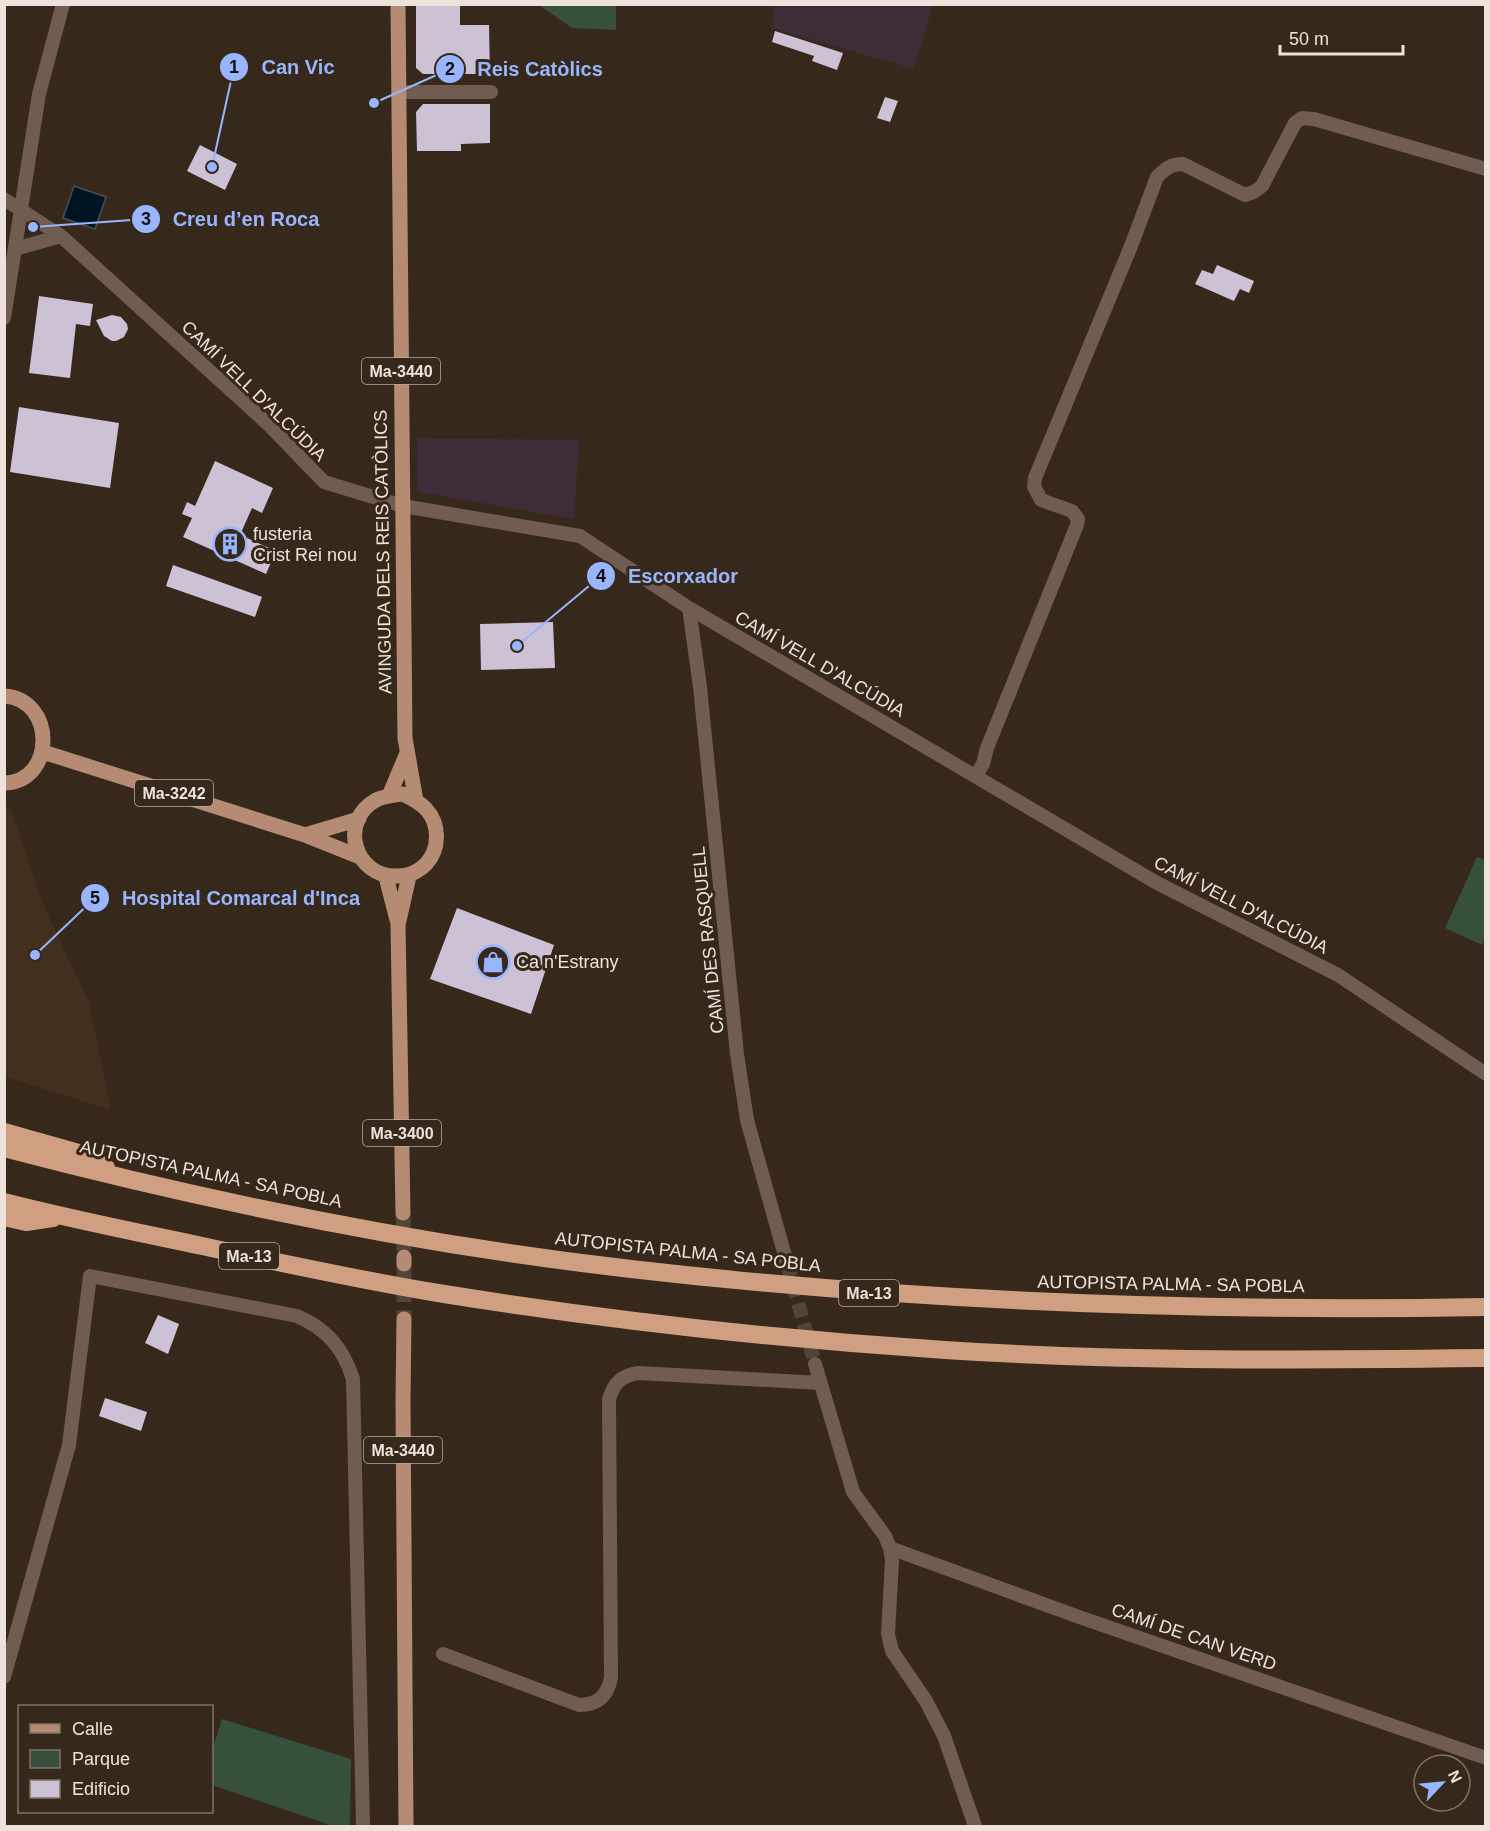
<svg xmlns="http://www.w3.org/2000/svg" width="1490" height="1831" viewBox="0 0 1490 1831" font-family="Arial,sans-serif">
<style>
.built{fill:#42301f}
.industrial{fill:#3d2d37}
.green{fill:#36503b}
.water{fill:#001320;stroke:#475158;stroke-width:1.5}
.building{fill:#ccc1d5}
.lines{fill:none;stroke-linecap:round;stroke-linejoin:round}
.street-tunnel{stroke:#514438;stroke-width:14;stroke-dasharray:14 7;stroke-linecap:butt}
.primary-tunnel{stroke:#514438;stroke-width:15;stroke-dasharray:15 8;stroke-linecap:butt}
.street{stroke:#705c50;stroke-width:14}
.primary{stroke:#b58c73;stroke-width:15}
.highway{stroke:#d09e81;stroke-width:18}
.labels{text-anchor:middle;stroke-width:6;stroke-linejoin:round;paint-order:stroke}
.shield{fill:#36281b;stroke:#b6aba1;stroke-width:1.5}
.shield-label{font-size:16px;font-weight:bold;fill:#ede3db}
.street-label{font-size:18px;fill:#ede3db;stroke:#36281b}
.poi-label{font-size:18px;fill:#ede3db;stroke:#36281b;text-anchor:start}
.leader{fill:none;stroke:#99b5fd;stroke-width:2}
.callout-dot{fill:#99b5fd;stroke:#36281b;stroke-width:2}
.mark-label{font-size:18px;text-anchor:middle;font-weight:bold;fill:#111}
.callout-label{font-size:20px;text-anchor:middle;font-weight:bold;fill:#99b5fd;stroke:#36281b;stroke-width:6;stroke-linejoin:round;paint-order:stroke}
</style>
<rect width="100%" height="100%" fill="#36281b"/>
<path class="built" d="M5,804l6,7 33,95 45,97 22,107 -106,-33z"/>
<path class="industrial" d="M775,5v-1l158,1 -19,64 -143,-41z
M417,438l162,2 -5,79 -157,-27z"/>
<path class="green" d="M539,5h77v25l-44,-2z
M1477,857l8,3 1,78 -4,7 -37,-17z
M222,1719l129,40 -1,67h-17l-121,-41v-34z"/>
<path class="water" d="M74,186l32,11 -11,32 -32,-11z"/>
<path class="building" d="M416,4h44v21h29l1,49h-67l-7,-6z
M775,31l68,22 -6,17 -25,-9 2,-5 -42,-14z
M885,97l13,4 -8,21 -13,-4z
M423,104h67v39l-29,1v7h-44l-1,-39z
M200,145l37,19 -12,26 -38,-19z
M1217,265l37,16 -5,12 -9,-4 -6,12 -39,-17 7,-14 11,4z
M39,296l54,8 -3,22 -14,-2 -6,54 -41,-5z
M112,315l9,2 6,7 1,5 -4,8 -8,4h-4l-8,-5 -8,-16z
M19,407l100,16 -9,65 -100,-16z
M215,461l58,27 -11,25 -10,-5 -12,27 36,16 -10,23 -83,-37 9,-19 -10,-4 5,-12 8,4z
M173,565l89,32 -7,20 -89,-31z
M553,622l2,46 -74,2 -1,-46z
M457,908l97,37 -23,69 -101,-35z
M158,1315l21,9 -11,30 -23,-11z
M105,1398l42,14 -6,19 -42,-15z"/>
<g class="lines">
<path class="street-tunnel" d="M787,1263l28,101"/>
<path class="primary-tunnel" d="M403,1213l1,44
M404,1264v55"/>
<path class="street" d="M399,92h92
M4,199l57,37 207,188 56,58 79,24 177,30 109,72 468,275 181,92 148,99
M15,249l46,-13
M4,318l35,-224 24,-90
M689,608l11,79 37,367 10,66 40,143
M976,775l7,-11 4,-16 90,-223 1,-6 -6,-8 -31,-11 -7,-14 1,-8 96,-232 26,-69c9,-9 14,-13 26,-13l62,31 9,-3 8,-6 33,-63 7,-5 12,1 172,50
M815,1364l38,128 32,44 5,12 2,12 -4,74 4,17 34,50 18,35 31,90
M890,1548l192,70 404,140
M443,1654l136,51c19,0 29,-10 32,-28l-2,-278c5,-16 12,-23 29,-26l183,10
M4,1677l65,-232 21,-169 207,40c30,13 46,32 56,63l10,447"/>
<path class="primary" d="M398,4l7,734 11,63
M4,696c52,3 52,86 0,87
M43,752l262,83 55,22
M403,794c8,4 17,8 23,15 14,15 14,40 0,55 -8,8 -16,12 -28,12 -44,2 -60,-55 -22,-76 8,-4 18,-5 27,-6z
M389,796l18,-43
M305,835l54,-16
M386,877l11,43
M403,1213l-5,-288 11,-49
M404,1257v7
M404,1319l-1,82 3,425"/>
<path class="highway" d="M4,1132l78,22 24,14
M4,1148c206,54 416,97 627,121 284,33 569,43 855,38
M4,1202c66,17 132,30 198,44 79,17 157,34 236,47 168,27 337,46 507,57 180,12 360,10 541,8
M4,1217l22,5 27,-4"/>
</g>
<defs>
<g id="building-ring" transform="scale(1.725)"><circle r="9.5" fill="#36281b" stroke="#99b5fd" stroke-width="1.5"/><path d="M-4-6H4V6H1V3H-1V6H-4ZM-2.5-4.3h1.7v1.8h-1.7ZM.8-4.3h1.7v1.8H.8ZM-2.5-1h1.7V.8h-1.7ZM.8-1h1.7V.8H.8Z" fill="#99b5fd"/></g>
<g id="shop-ring" transform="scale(1.725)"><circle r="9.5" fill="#36281b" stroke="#99b5fd" stroke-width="1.5"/><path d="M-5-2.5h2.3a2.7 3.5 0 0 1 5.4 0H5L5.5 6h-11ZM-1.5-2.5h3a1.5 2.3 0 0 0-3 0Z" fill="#99b5fd"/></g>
</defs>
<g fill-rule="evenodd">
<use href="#building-ring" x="230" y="544"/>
<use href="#shop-ring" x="493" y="962"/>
</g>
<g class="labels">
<g class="shield">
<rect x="362" y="358" width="78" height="26" rx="4.5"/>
<rect x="135" y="780" width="78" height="26" rx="4.5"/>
<rect x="363" y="1120" width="78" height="26" rx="4.5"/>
<rect x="219" y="1243" width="60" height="26" rx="4.5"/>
<rect x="839" y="1280" width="60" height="26" rx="4.5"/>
<rect x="364" y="1437" width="78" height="26" rx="4.5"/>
</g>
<g class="shield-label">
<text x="401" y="377">Ma-3440</text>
<text x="174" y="799">Ma-3242</text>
<text x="402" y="1139">Ma-3400</text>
<text x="249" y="1262">Ma-13</text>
<text x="869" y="1299">Ma-13</text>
<text x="403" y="1456">Ma-3440</text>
</g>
<g class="street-label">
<text transform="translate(254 391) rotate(44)" y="6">CAMÍ VELL D'ALCÚDIA</text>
<text transform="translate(383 552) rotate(-91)" y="6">AVINGUDA DELS REIS CATÒLICS</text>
<text transform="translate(820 664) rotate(30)" y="6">CAMÍ VELL D'ALCÚDIA</text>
<text transform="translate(1241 905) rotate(27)" y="6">CAMÍ VELL D'ALCÚDIA</text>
<text transform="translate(708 940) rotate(-96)" y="6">CAMÍ DES RASQUELL</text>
<text transform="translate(211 1174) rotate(12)" y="6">AUTOPISTA PALMA - SA POBLA</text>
<text transform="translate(688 1252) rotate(6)" y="6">AUTOPISTA PALMA - SA POBLA</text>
<text transform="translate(1171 1284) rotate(1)" y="6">AUTOPISTA PALMA - SA POBLA</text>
<text transform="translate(1194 1637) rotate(19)" y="6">CAMÍ DE CAN VERD</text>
</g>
<g class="poi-label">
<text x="253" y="540">fusteria<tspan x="253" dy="21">Crist Rei nou</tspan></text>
<text x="516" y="968">Ca n'Estrany</text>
</g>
</g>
<path class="leader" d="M212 167L234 67M374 103L450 69M33 227L146 219M517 646L601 576M35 955L95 898"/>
<g class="callout-dot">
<circle cx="212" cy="167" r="6"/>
<circle cx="374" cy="103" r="6"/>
<circle cx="33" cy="227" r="6"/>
<circle cx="517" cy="646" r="6"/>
<circle cx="35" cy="955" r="6"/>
<circle cx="234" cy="67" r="15"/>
<circle cx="450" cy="69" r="15"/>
<circle cx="146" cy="219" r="15"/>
<circle cx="601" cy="576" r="15"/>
<circle cx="95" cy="898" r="15"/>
</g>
<g class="mark-label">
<text x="234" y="73">1</text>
<text x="450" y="75">2</text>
<text x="146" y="225">3</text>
<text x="601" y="582">4</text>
<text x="95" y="904">5</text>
</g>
<g class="callout-label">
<text x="298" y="74">Can Vic</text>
<text x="540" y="76">Reis Catòlics</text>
<text x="246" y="226">Creu d’en Roca</text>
<text x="683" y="583">Escorxador</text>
<text x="241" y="905">Hospital Comarcal d'Inca</text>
</g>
<rect width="1490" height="1831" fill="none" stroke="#ede3db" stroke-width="12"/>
<rect x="18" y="1705" width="195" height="108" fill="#36281b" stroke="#7f7368" stroke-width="1.5"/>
<rect x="30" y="1724" width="30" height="9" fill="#b58c73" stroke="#7f7368" stroke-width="1.5"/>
<text x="72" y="1735" font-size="18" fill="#ede3db">Calle</text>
<rect x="30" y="1750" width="30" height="18" fill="#36503b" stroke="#7f7368" stroke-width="1.5"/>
<text x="72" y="1765" font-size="18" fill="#ede3db">Parque</text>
<rect x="30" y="1780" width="30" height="18" fill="#ccc1d5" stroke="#7f7368" stroke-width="1.5"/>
<text x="72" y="1795" font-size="18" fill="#ede3db">Edificio</text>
<g transform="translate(1442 1783) rotate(64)"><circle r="28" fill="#36281b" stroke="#7f7368" stroke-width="1.5"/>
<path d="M0-4.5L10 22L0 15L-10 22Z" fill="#99b5fd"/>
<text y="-9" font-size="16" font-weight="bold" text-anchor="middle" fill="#ede3db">N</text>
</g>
<path d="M1280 45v9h123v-9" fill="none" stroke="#ede3db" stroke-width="3"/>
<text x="1289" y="45" font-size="18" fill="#ede3db" stroke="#36281b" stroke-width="4.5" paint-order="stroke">50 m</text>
</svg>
